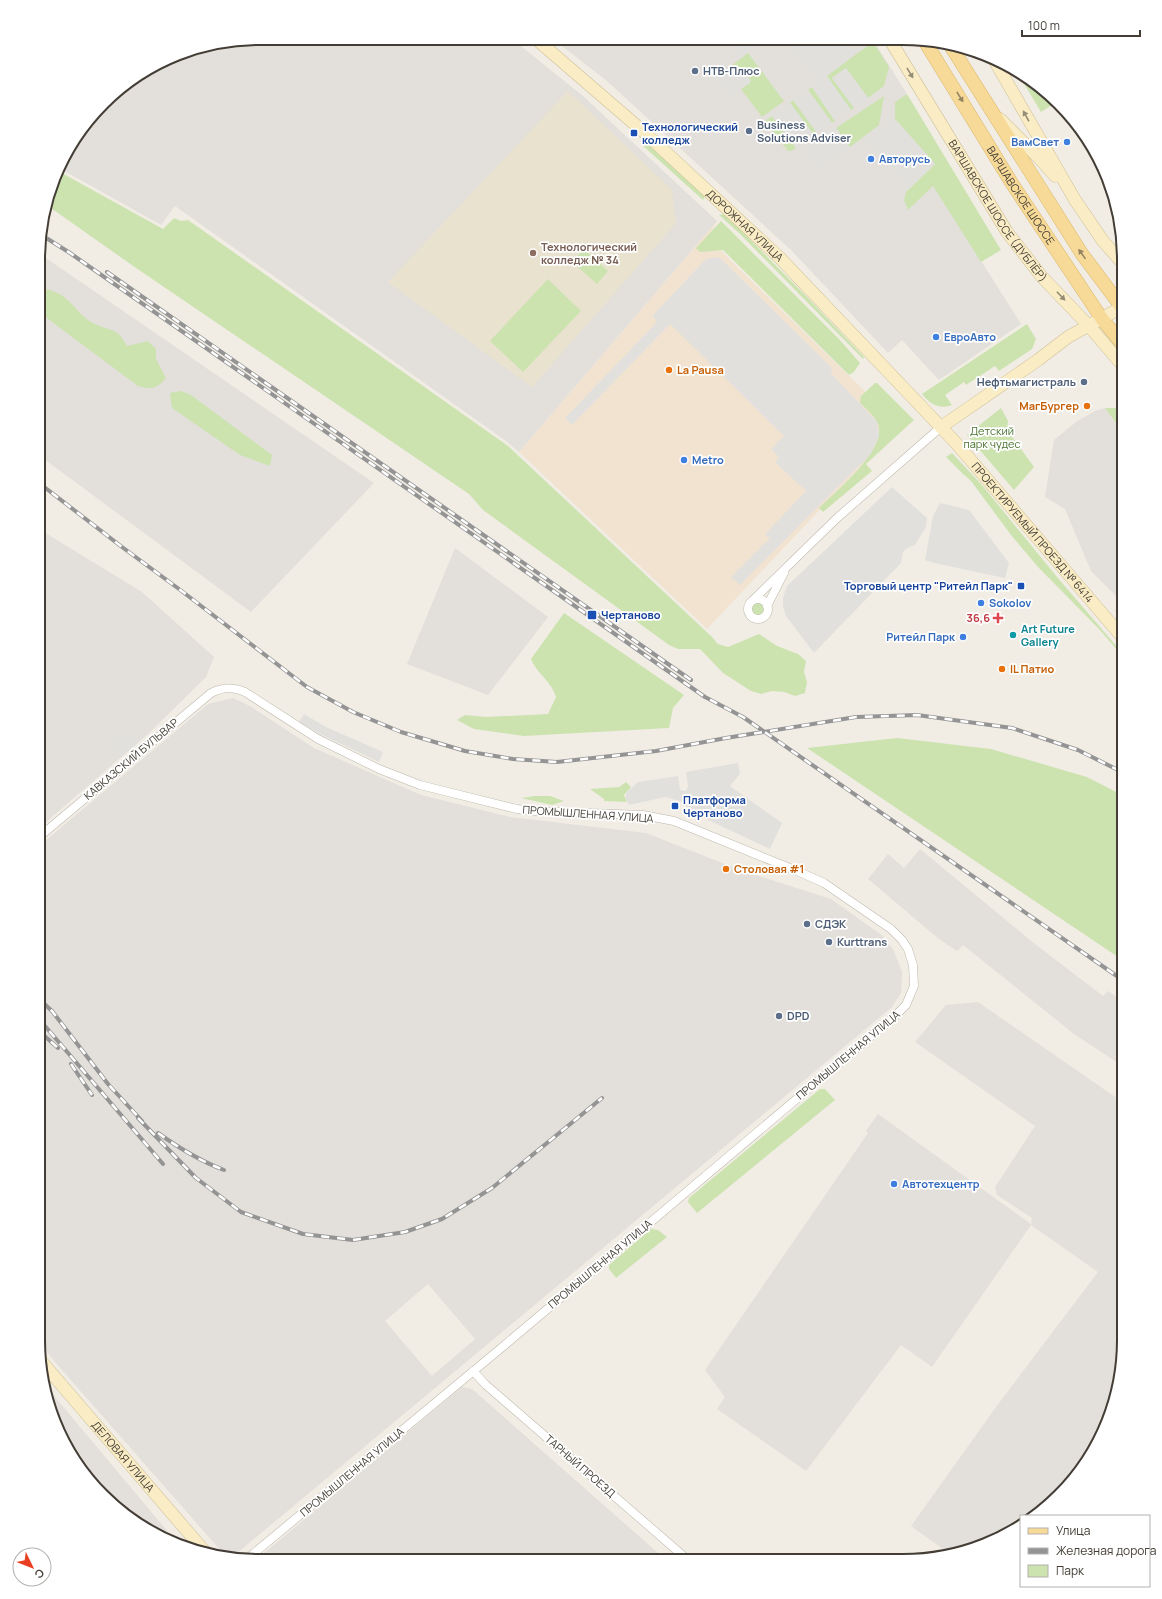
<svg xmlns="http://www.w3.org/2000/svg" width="1162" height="1599" viewBox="0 0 1162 1599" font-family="Manrope,sans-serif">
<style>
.commercial{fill:#f2e3d1}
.industrial{fill:#e3dfda;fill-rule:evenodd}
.education{fill:#e9e2cf}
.green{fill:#cce3b0}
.parking{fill:#e2e0dd}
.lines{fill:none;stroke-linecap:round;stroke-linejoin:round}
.street-casing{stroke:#beb7ab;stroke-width:9}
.secondary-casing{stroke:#cebf97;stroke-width:13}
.primary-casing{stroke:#dab769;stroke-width:14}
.street{stroke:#fff;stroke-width:8}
.secondary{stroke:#faedc5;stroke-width:12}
.primary{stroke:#f7da98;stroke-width:13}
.rail-casing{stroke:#949494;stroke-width:4}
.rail{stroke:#fff;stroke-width:2.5;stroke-dasharray:8;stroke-linecap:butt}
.oneway{fill:#958c76}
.oneway2{fill:#948462}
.service-dot{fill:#5c6f8a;stroke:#fff;stroke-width:1.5}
.transit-dot{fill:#1a4fb4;stroke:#fff;stroke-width:1.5}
.shop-dot{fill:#3f7fe0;stroke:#fff;stroke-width:1.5}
.education-dot{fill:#8d6e63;stroke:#fff;stroke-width:1.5}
.food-dot{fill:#e8710a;stroke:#fff;stroke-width:1.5}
.health-dot{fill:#e0444e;stroke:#fff;stroke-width:1.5}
.culture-dot{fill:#0f9aa8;stroke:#fff;stroke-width:1.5}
.labels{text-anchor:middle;stroke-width:3.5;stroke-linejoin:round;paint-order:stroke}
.service-label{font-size:11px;font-weight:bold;fill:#4e5e75;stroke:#fff;text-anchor:start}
.transit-label{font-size:11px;font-weight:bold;fill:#164399;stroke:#fff;text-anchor:start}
.shop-label{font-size:11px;font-weight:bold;fill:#366cbe;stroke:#fff;text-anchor:start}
.street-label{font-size:11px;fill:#433d35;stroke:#fff}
.education-label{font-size:11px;font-weight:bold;fill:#785e54;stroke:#fff;text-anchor:start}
.food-label{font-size:11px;font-weight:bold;fill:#c56008;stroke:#fff;text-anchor:start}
.park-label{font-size:11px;fill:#47702d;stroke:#fff}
.health-label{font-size:11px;font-weight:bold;fill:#be3a42;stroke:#fff;text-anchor:end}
.culture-label{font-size:11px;font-weight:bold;fill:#0d838f;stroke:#fff;text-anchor:start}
.rim{fill:none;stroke:#433d35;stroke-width:2}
</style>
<rect width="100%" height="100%" fill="#f1ede5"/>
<path class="commercial" d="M717,221l-9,17 172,168 4,36 -177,187 -188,-177z"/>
<path class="industrial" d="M259,38l253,1 71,57 134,125 -198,231 -13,-11 -331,-235 -14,19 -100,-56 7,-20 46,-56 74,-43z
M553,39l320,1 34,54 -12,8 40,62 -29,28 2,18 25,-25 88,139 -82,56 -37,-40 -14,13 -96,-102 -185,-170z
M40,254l334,229 -123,129 -211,-156z
M1105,408l19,26v187l-9,-11 8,-7 -32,-32 -26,-62 -20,-12 9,-57 22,-18 19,-11z
M39,529l103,63 72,65 -8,20 -59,58 -108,93z
M455,548l93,69 -60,78 -81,-31z
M233,698l17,8 64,42 107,47 89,22 136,16 94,37 91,29 52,37 11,15 8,21 -1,21 -9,14 -656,547 -14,-2 -167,-190 -17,-22 1,-494 169,-142zM428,1284l47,55 -43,37 -47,-55z
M920,849l115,95 68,52 5,-5 16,11v65l-50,-33 -111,-89 -6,6 -18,-12 -71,-60 20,-25 16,14z
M978,1002l146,101v251l-12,57 -25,51 -38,44 -15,10h-13v8l-20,14 -41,16 -22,2 5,-7 -32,-23 85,-119 102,-135 -67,-47 -99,142 -31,-22 -95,126 -89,-62 8,-12 -20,-27 163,-237 -2,-2 12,-17 153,110 1,-6 -35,-23 -2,-8 40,-61 -120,-84 31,-37z
M44,1384l135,161 -43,-21 -43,-38 -32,-48 -16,-41z
M462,1387l10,2 194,171 -409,-1z"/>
<path class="education" d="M568,91l104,99 4,33 -144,164 -144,-105z"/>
<path class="green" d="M873,42l16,25 -5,19 -16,12 -22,-30 -14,10 22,30 -3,2 -25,-34z
M748,53l36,48 -22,16 -21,-28 10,-7 -12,-6 -8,-10z
M1018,71l8,4 31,27 -16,10 -24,-40z
M812,87l23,34 -3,2 -24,-33z
M907,94l94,156 -20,12 -48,-76 -25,24 -4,-10 2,-8 29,-28 -40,-45v-17z
M884,96l-5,29 -29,22 -14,-19z
M793,100l24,33 -3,2 -24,-32z
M772,116l24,32 -5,3h-3l-23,-30z
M643,140l62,56 -2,4 -62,-56z
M60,172l103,57 11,-11 7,3 7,-1 320,226 203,190 7,8 10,3 31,-13 18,12 21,8 8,7 -2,11 3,10 -2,11 -10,3 -11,-4 -12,-1 -11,3 -10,-3 -28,-18 -23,-24h-22l-9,-4 -186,-135 -14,-16 -333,-226 -88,-62z
M725,214l81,82 58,61 -1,2 -124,-126 -20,-18z
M721,221l119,119 20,23 -6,9 -5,3 -126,-125 -23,2 -4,-4z
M584,249l24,22 -11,13 -25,-22z
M548,279l33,32 -58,61 -33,-31z
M40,289c28,0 34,24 53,34 17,9 24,3 34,23l21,-5 8,8v10l10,19c-10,11 -14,12 -28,8l-98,-73z
M1027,324l9,15 -4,10 -33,22 -4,-5 -29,19 -2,-3 -19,13 7,10c-13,5 -22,-1 -30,-11z
M875,383h2l37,37 -48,44 6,7 -49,41 -4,-4c17,-17 68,-58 59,-84 -3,-8 -13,-16 -18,-21l1,-7z
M181,391l10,4 81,60 -2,11 -30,-11 -68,-47 -2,-15z
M1116,400l8,11v23l-19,-26h12z
M1001,408l7,13 -1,9 27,37 -20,23 -47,-55z
M952,453l30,32 75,92 67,78v3l-25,-29 -61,-62 -27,-32 -40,-54 -9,-8 -16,-16z
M751 609a7 7 0 1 1 14 0a7 7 0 1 1-14 0Z
M564,613l120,82 -11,13 -4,20 -145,8 -50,-7 -17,-9 8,-5 21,2 62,-3 8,-17c-4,-15 -19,-23 -25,-38z
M897,738l94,11 96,28 37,19v165l-317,-213z
M626,782l5,5 -7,8 3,7 -23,-1v-2l-14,-10 29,-2z
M535,796h15l14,5 -12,4 -31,-7z
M820,1089h5l10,11 -138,113 -9,-11 1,-4z
M651,1229l7,1 9,7 -51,41 -7,-9v-4z"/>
<path class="parking" d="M725,39h41l-29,22 -7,-8 3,-2z
M784,40h61l11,14 -29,22 24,34 -16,11 -23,-34 6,-5z
M727,59l12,17 6,-3 6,8 -22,17 -20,-26z
M846,68l22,30 -14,10 -22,-30z
M808,90l24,33 -15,10 -24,-33z
M790,103l24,32 -18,13 -24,-32z
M895,119l40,45 -25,24 -46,-50 16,-13z
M835,127l15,20 -32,25 -16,-21z
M719,257l113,111 -1,5 46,49 2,15 -9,18 -130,130 -9,-8 39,-39 -5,-4 41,-43 -31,-29 4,-5 -8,-8 13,-13 -114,-112 -98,101 -7,-7 92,-96 -4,-7 53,-56z
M892,487l35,31 -1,9 -11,18 -8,3 -4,4 -2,11 -87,90 -28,-37 -3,-10v-8l4,-12z
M940,503l29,7 40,53 -4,15 -71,-15 -9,-3 8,-44z
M304,714l22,13 57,25 -4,10 -57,-27 -23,-13z
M129,727l11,13 -19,17 -11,-14z
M738,763l2,11 -10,12 52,37 -12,26 -68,-32 -14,-8 -4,-7 -19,-5 -36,8 -3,-6v-6l12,-11 40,-6 2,14 6,1 2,-5 -2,-14z"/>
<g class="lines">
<g class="street-casing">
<path id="street" d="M748 609a10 10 0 1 1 20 0a10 10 0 1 1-20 0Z
M753,600l83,-81 105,-92
M767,606l17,-33
M39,837l172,-144c12,-6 22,-6 34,-1l73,47 61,30 41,16 97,24 15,2 111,4 31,6 123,50 27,12 67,46 11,11 6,9 5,16 1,21 -8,19 -12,12 -394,332 -253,210
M473,1371l13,14 202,175"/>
</g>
<g class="secondary-casing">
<g id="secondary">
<path id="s1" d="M536,39l109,94 134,124 177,186 168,196"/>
<path id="s2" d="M890,40l117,192 35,45 47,49 35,41"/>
<path d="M993,58l82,142 28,41 21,24"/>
<path d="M1000,119l40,40 15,17"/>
<path d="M941,427l97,-67 30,-23 56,-31"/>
<path id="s3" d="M41,1361l165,192"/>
</g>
</g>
<g class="primary-casing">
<g id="primary">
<path id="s4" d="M924,40l87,142 91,137 22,27"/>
<path d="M950,45l132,209 42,56"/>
</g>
</g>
<use href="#street" class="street"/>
<use href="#secondary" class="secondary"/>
<use href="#primary" class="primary"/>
<g class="rail-casing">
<path id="rail" d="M40,234l30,19 635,444 38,20 381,264
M107,272l584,408
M39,483l83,64 57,42 128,98 46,25 48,20 64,19 48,8 44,3 99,-11 70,-13 130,-21 61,-2 95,13 66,22 46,23
M39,999l13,12 56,73 34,37
M39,1019l124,145
M39,1031l19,17
M71,1064l21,31
M138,1118l58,60 45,34 62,22 50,6 52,-8 37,-13 50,-31 110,-90
M158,1133c21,15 42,28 66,37"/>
</g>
<use href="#rail" class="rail"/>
</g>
<defs><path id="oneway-solid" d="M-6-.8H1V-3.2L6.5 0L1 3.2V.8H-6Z"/></defs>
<g class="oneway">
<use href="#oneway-solid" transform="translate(910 73) rotate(59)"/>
<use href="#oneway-solid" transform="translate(1026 116) rotate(-119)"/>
<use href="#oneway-solid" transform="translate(1061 296) rotate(46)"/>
</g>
<g class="oneway2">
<use href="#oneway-solid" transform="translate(960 97) rotate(58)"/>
<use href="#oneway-solid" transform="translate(1082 254) rotate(-125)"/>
</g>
<g class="service-dot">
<circle cx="695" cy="71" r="4"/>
<circle cx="749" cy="131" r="4"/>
<circle cx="1084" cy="382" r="4"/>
<circle cx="807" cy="924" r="4"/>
<circle cx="829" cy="942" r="4"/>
<circle cx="779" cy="1016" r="4"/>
</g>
<g class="transit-dot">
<rect x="630" y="129" width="8" height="8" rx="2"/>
<rect x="1017" y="582" width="8" height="8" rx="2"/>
<rect x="587" y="610" width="10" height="10" rx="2"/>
<rect x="671" y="802" width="8" height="8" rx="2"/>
</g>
<g class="shop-dot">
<circle cx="1067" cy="142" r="4"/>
<circle cx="871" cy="159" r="4"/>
<circle cx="936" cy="337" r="4"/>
<circle cx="684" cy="460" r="4"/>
<circle cx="981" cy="603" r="4"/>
<circle cx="963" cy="637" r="4"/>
<circle cx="894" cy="1184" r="4"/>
</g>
<circle class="education-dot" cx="533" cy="253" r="4"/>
<g class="food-dot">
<circle cx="669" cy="370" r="4"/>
<circle cx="1087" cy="406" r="4"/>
<circle cx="1002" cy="669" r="4"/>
<circle cx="726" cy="869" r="4"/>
</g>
<path class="health-dot" d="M996 612h4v4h4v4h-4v4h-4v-4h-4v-4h4z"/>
<circle class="culture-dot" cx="1013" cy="635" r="4"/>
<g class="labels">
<g class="service-label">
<text x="703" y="75">НТВ-Плюс</text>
<text x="757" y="129">Business<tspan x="757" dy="13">Solutions Adviser</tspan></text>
<text x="1076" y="386" text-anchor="end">Нефтьмагистраль</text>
<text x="815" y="928">СДЭК</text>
<text x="837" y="946">Kurttrans</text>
<text x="787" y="1020">DPD</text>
</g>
<g class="transit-label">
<text x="642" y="131">Технологический<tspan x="642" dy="13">колледж</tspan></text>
<text x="1013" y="590" text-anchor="end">Торговый центр "Ритейл Парк"</text>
<text x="601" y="619">Чертаново</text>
<text x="683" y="804">Платформа<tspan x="683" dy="13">Чертаново</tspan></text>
</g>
<g class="shop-label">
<text x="1059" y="146" text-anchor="end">ВамСвет</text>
<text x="879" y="163">Авторусь</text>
<text x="944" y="341">ЕвроАвто</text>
<text x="692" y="464">Metro</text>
<text x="989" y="607">Sokolov</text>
<text x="955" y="641" text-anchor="end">Ритейл Парк</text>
<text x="902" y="1188">Автотехцентр</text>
</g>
<g class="street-label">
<text dy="4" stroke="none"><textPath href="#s4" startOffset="183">ВАРШАВСКОЕ ШОССЕ</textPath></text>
<text dy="4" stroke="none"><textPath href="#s2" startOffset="202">ВАРШАВСКОЕ ШОССЕ (ДУБЛЁР)</textPath></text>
<text dy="4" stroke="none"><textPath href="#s1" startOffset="280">ДОРОЖНАЯ УЛИЦА</textPath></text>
<text dy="4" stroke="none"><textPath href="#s1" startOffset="701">ПРОЕКТИРУЕМЫЙ ПРОЕЗД № 6414</textPath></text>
<text transform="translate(131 759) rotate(-40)" y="4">КАВКАЗСКИЙ БУЛЬВАР</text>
<text transform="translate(588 814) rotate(4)" y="4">ПРОМЫШЛЕННАЯ УЛИЦА</text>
<text transform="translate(848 1055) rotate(-40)" y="4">ПРОМЫШЛЕННАЯ УЛИЦА</text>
<text transform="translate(600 1264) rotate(-40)" y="4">ПРОМЫШЛЕННАЯ УЛИЦА</text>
<text dy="4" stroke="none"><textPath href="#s3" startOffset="126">ДЕЛОВАЯ УЛИЦА</textPath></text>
<text transform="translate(580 1466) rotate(41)" y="4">ТАРНЫЙ ПРОЕЗД</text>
<text transform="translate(352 1472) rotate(-40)" y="4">ПРОМЫШЛЕННАЯ УЛИЦА</text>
</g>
<g class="education-label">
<text x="541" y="251">Технологический<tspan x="541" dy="13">колледж № 34</tspan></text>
</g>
<g class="food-label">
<text x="677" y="374">La Pausa</text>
<text x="1079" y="410" text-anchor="end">МагБургер</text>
<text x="1010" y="673">IL Патио</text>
<text x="734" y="873">Столовая #1</text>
</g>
<g class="park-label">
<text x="992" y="435">Детский<tspan x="992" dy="13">парк чудес</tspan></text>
</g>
<g class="health-label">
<text x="990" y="622">36,6</text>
</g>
<g class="culture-label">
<text x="1021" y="633">Art Future<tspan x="1021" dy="13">Gallery</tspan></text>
</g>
</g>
<path d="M0 0H1162V1599H0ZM259 45H903A214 214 0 0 1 1117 259V1340A214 214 0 0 1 903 1554H259A214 214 0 0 1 45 1340V259A214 214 0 0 1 259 45Z" fill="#fff" fill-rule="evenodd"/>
<path class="rim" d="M259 45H903A214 214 0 0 1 1117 259V1340A214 214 0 0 1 903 1554H259A214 214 0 0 1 45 1340V259A214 214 0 0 1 259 45Z"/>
<rect x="1020" y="1515" width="130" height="72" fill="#ffffff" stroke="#b4b1ae"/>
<rect x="1028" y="1528" width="20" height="6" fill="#f7da98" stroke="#b4b1ae"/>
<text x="1056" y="1535" font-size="12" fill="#433d35">Улица</text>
<rect x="1028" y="1548" width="20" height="6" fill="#949494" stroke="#b4b1ae"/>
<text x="1056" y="1555" font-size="12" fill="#433d35">Железная дорога</text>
<rect x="1028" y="1565" width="20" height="12" fill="#cce3b0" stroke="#b4b1ae"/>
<text x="1056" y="1575" font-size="12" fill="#433d35">Парк</text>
<g transform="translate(32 1567) rotate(133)"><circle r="19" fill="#ffffff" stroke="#b4b1ae"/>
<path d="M0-3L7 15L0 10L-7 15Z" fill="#ea3e22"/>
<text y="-6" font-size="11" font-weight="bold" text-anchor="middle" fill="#433d35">С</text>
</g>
<path d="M1022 30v6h118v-6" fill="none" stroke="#433d35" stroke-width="2"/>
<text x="1028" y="30" font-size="12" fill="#433d35" stroke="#ffffff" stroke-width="3" paint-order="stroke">100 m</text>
</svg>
